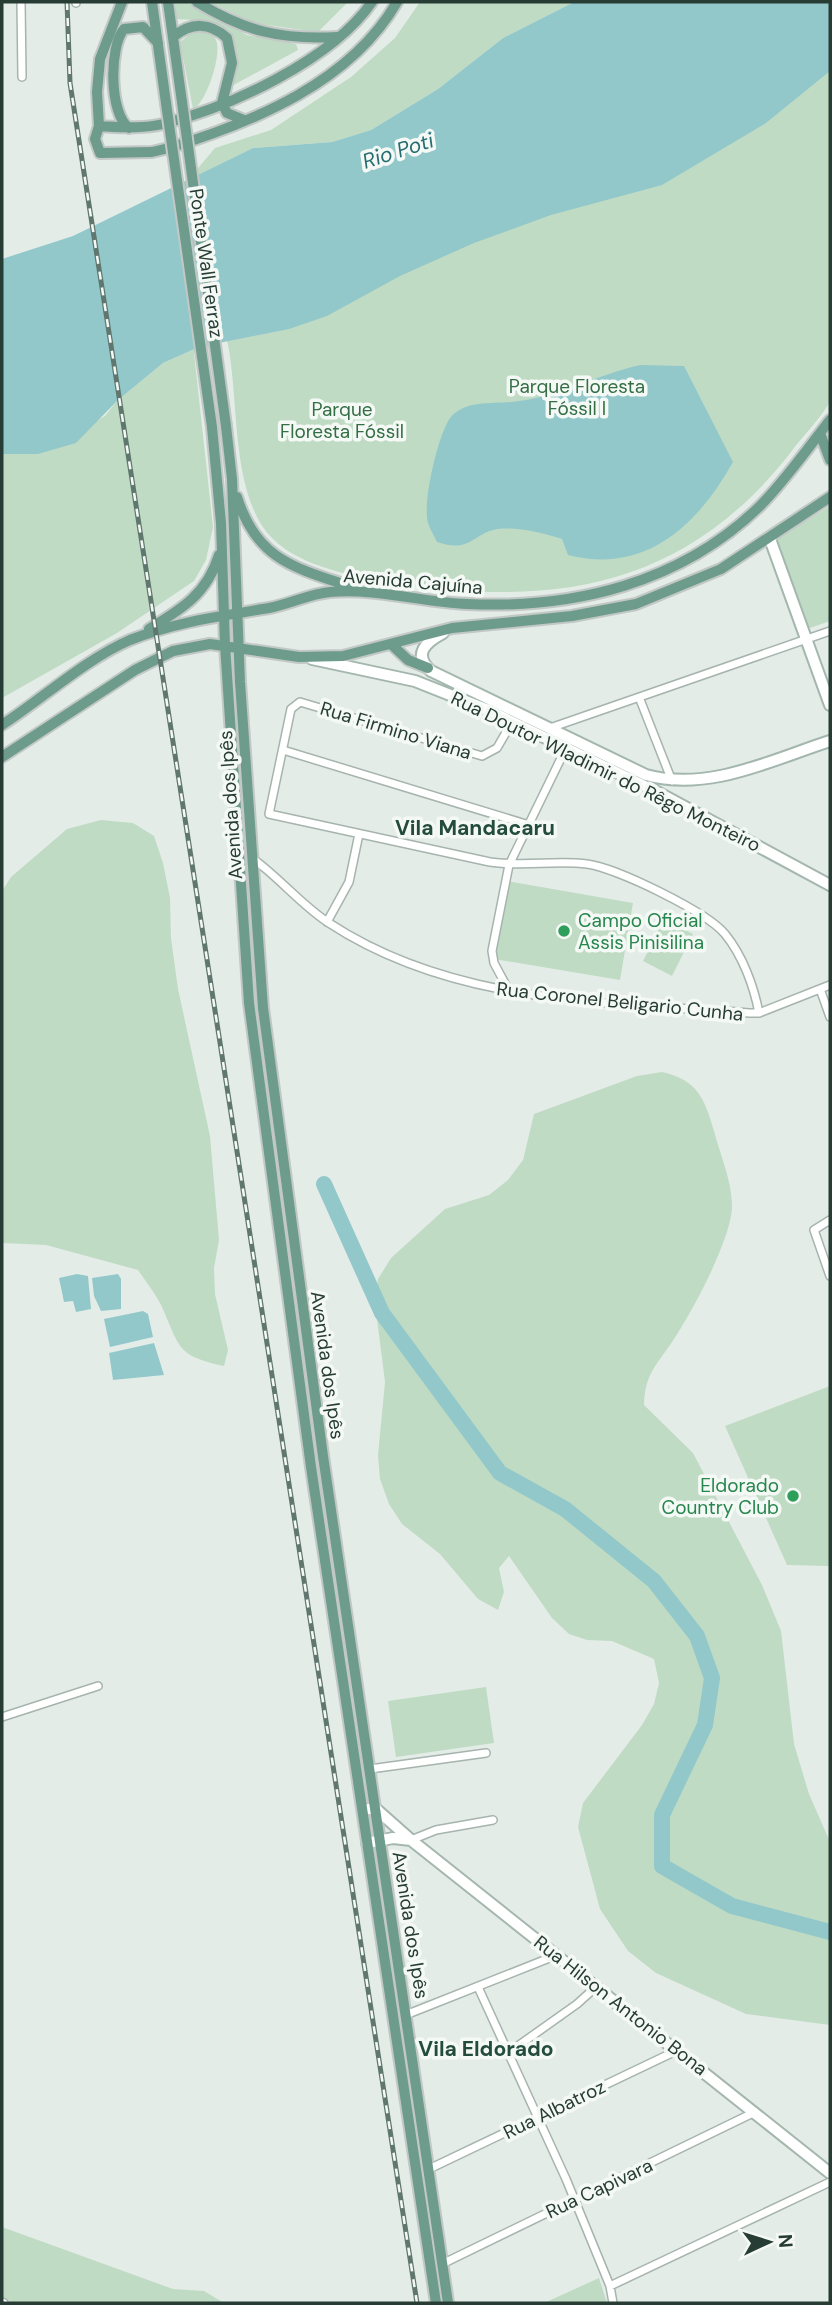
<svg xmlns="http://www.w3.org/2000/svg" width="832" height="2305" viewBox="0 0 832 2305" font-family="'DM Sans',sans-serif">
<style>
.green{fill:#c0dbc4}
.water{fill:#93c8cb}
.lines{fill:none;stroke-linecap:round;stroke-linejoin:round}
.river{stroke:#93c8cb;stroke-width:16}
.street-casing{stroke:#a7b4ae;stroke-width:10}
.secondary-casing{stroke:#a4b7ae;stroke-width:14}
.primary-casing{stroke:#c2c8c6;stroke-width:14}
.street{stroke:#fff;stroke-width:7}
.secondary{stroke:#fff;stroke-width:10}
.primary{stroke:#6e9c8c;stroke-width:10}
.rail-casing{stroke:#60776f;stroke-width:5}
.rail{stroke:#f5f9f6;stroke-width:2.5;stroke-dasharray:8;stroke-linecap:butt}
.primary-bridge-casing{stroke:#c2c8c6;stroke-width:14;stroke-linecap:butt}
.primary-bridge{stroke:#6e9c8c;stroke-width:10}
.leisure-dot{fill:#2e9e5b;stroke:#f5f9f6;stroke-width:2.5}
.labels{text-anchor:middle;stroke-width:7;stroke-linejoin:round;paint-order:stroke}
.street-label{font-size:19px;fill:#263c34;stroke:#f5f9f6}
.park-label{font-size:19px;fill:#346e45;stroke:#f5f9f6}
.leisure-label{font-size:19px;fill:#27864d;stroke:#f5f9f6;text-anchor:start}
.water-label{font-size:21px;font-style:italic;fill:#266c71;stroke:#f5f9f6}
.neighbourhood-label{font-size:21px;font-weight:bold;fill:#244c3e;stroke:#f5f9f6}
</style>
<rect width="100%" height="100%" fill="#e4ece8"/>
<path class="green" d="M175,2h12l60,33 49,9 2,6 -68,37 6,-30 -3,-18 -24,-18 -32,-2z
M210,2h138l-30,30 -65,-9z
M420,2h154l-71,36 -65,51 -67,41 -39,12 -79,6 -65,32 27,-32 56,-18 80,-53 44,-39z
M195,30c7,1 15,1 20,8 9,13 -9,66 -22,71l-13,-67z
M830,68c0,83 0,166 0,249 0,20 2,66 0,83 -4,13 -30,39 -39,52 -105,135 -235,156 -397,131 -38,-6 -93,-16 -121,-44 -44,-43 -33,-142 -46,-199l-33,13 19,174 -7,33 -12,21 -77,52 -115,65v-244h36l67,-38 12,-15 46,-38 36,-16 29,-7z
M830,506v115l-23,8 -30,-90z
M101,820l32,3 21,13 9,27 7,35 1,40 7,51 32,147 9,104 -5,28 1,26 13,56 -4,16c-47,-10 -44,-18 -62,-59 -6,-13 -16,-25 -24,-37l-92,-25 -44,-2v-352l9,-14 56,-48z
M507,881l126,22 -13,77 -126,-21z
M664,919l29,15 -21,42 -29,-15z
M662,1072c35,8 42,25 52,59 6,23 17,48 18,72 2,32 -40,109 -58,136 -17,26 -29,34 -30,66l49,48 69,132 19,46 13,113 15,50 21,48v183l-84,-11 -90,-41 -28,-22 -28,-42 -22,-82 5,-24 59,-78 12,-21 5,-21 -5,-24 -42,-18 -25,-1 -18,-6 -17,-16 -43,-62 -10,12 5,24 -6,18 -20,-11 -38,-45 -38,-30 -13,-20 -9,-25 -2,-24 7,-73 -10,-79 3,-24 13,-21 54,-49 44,-14 19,-15 15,-20 11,-46 103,-38z
M830,1386v180l-43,-1 -62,-139z
M486,1687l8,56 -98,14 -8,-56z
M2,2227l171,62 31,2 20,12h-210l-12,-4z
M599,2278l8,25h-63z"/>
<path class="water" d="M574,2h256v69l-64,52 -104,62 -111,30 -77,28 -74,33 -73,40 -38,13 -90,18 -36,16 -46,38 -41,42 -38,11h-36v-195l71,-23 180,-88 79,-6 39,-12 67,-41 65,-51z
M640,365l44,1 49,96c-35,63 -88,113 -165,93l-6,-16c-19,-6 -44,-12 -64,-10 -24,3 -27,25 -61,13 -3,-6 -7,-13 -9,-19 -6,-20 10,-88 22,-105 15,-18 41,-14 61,-16 45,-4 85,-27 129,-37z
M77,1274l11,2 3,33 -15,3 -3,-11 -9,1 -5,-24z
M118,1274l3,5v30l-20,2 -7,-15 -2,-18z
M143,1311l5,3 5,23 -43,10 -6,-28z
M154,1343l10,32 -51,5 -4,-27z"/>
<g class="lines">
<path class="river" d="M324,1184l58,129 118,160 65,36 89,72 43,55 15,42 -7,47 -43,90v51l70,40 98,26"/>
<g class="street-casing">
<path id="street" d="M21,2l1,75
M76,3v-1
M639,697l33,84
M512,722l-15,26 -15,8 -182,-54 -9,7 -22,105 221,48c33,5 65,-2 97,2 30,4 120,48 138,70 18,22 29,53 34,79
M550,728l280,-97
M283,750l246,75
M252,858c28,20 49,47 77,65 125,82 277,79 420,90h10l71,-28
M327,922l22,-40 10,-48
M820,989l10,28
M509,991l-15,-28 -2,-12 17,-86 57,-117
M830,1220l-16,10 16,46
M2,1717l96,-31
M370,1769l116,-16
M411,1840l25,-10 57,-10
M478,1987l88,192 44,107 3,17
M408,2014l149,-59
M508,2053l69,-49 20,-18
M429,2169l249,-119
M442,2264l313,-152
M610,2286l220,-104
M2,2302l2,1"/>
</g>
<g class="secondary-casing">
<path id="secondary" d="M770,539l60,166
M443,633c-17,9 -31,21 -12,38l215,104c63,17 125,-15 184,-34
M312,659l103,22 73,29 169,82 173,93
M369,1809h7l35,31 419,333
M367,1843l26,-5 18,2"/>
</g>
<g class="primary-casing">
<path id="primary" d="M122,2l-22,57 -3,33 2,34 -4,13 5,14 52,-1 17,-4c85,-26 182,-66 228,-146
M152,2l14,101
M168,2l14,100
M197,2c47,29 84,38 140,35
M173,37c18,-15 37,-15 54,1l5,25 -10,40 5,10 17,7
M99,126c21,1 43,3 64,-2 67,-17 169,-64 209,-122
M129,128c-20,-14 -20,-82 -5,-99l19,-2 15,16
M226,426l6,53 8,203 23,326 60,448 125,847
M212,427l9,96 4,122 24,358 62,464 125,836
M820,433l10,27
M237,497c20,64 59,71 118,91
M149,629c33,-20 58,-35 70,-74
M391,644l17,16 20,8
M2,725c40,-26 84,-66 128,-85 45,-18 91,-24 139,-32 21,-4 40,-14 61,-16 46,-4 92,10 137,12 108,5 214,-21 293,-98 24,-24 49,-59 70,-86
M2,757l133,-87 38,-19 37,-7 89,13 44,-1 109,-28 120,-12 64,-12 85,-35 109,-72"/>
</g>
<use href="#street" class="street"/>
<use href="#secondary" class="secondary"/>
<use href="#primary" class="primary"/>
<g class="rail-casing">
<path id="rail" d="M67,2l3,81 347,2220"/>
</g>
<use href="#rail" class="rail"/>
<g class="primary-bridge-casing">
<path id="primary-bridge" d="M182,102l44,324
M166,103l46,324"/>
</g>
<use href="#primary-bridge" class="primary-bridge"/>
</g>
<g class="leisure-dot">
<circle cx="564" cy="931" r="7"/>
<circle cx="793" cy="1496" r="7"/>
</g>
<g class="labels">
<g class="street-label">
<text transform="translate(207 263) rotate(82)" y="7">Ponte Wall Ferraz</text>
<text transform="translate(413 581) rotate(5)" y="7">Avenida Cajuína</text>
<text transform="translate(396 730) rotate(17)" y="7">Rua Firmino Viana</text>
<text transform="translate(606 771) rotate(26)" y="7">Rua Doutor Wladimir do Rêgo Monteiro</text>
<text transform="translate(230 805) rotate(-94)" y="7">Avenida dos Ipês</text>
<text transform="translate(620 1001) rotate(6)" y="7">Rua Coronel Beligario Cunha</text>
<text transform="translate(328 1365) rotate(82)" y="7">Avenida dos Ipês</text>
<text transform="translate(411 1925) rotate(81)" y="7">Avenida dos Ipês</text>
<text transform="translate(621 2005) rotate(38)" y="7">Rua Hilson Antonio Bona</text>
<text transform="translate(554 2109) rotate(-26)" y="7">Rua Albatroz</text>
<text transform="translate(599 2188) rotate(-25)" y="7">Rua Capivara</text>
</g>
<g class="park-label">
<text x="577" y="393">Parque Floresta<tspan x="577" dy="22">Fóssil I</tspan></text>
<text x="342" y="416">Parque<tspan x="342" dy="22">Floresta Fóssil</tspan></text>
</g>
<g class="leisure-label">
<text x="578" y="927">Campo Oficial<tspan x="578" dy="22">Assis Pinisilina</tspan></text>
<text x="779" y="1492" text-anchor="end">Eldorado<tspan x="779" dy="22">Country Club</tspan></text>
</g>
<g class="water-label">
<text transform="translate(398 151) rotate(-18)" y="7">Rio Poti</text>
</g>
<g class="neighbourhood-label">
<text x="475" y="835">Vila Mandacaru</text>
<text x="486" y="2056">Vila Eldorado</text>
</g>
</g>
<rect width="832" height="2305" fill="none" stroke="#263c34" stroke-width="7"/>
<g transform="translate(769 2242) rotate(86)" stroke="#f5f9f6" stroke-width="5" paint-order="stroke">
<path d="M0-5L12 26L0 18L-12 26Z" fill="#263c34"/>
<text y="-10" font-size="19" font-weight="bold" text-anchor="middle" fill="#263c34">N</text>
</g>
</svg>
